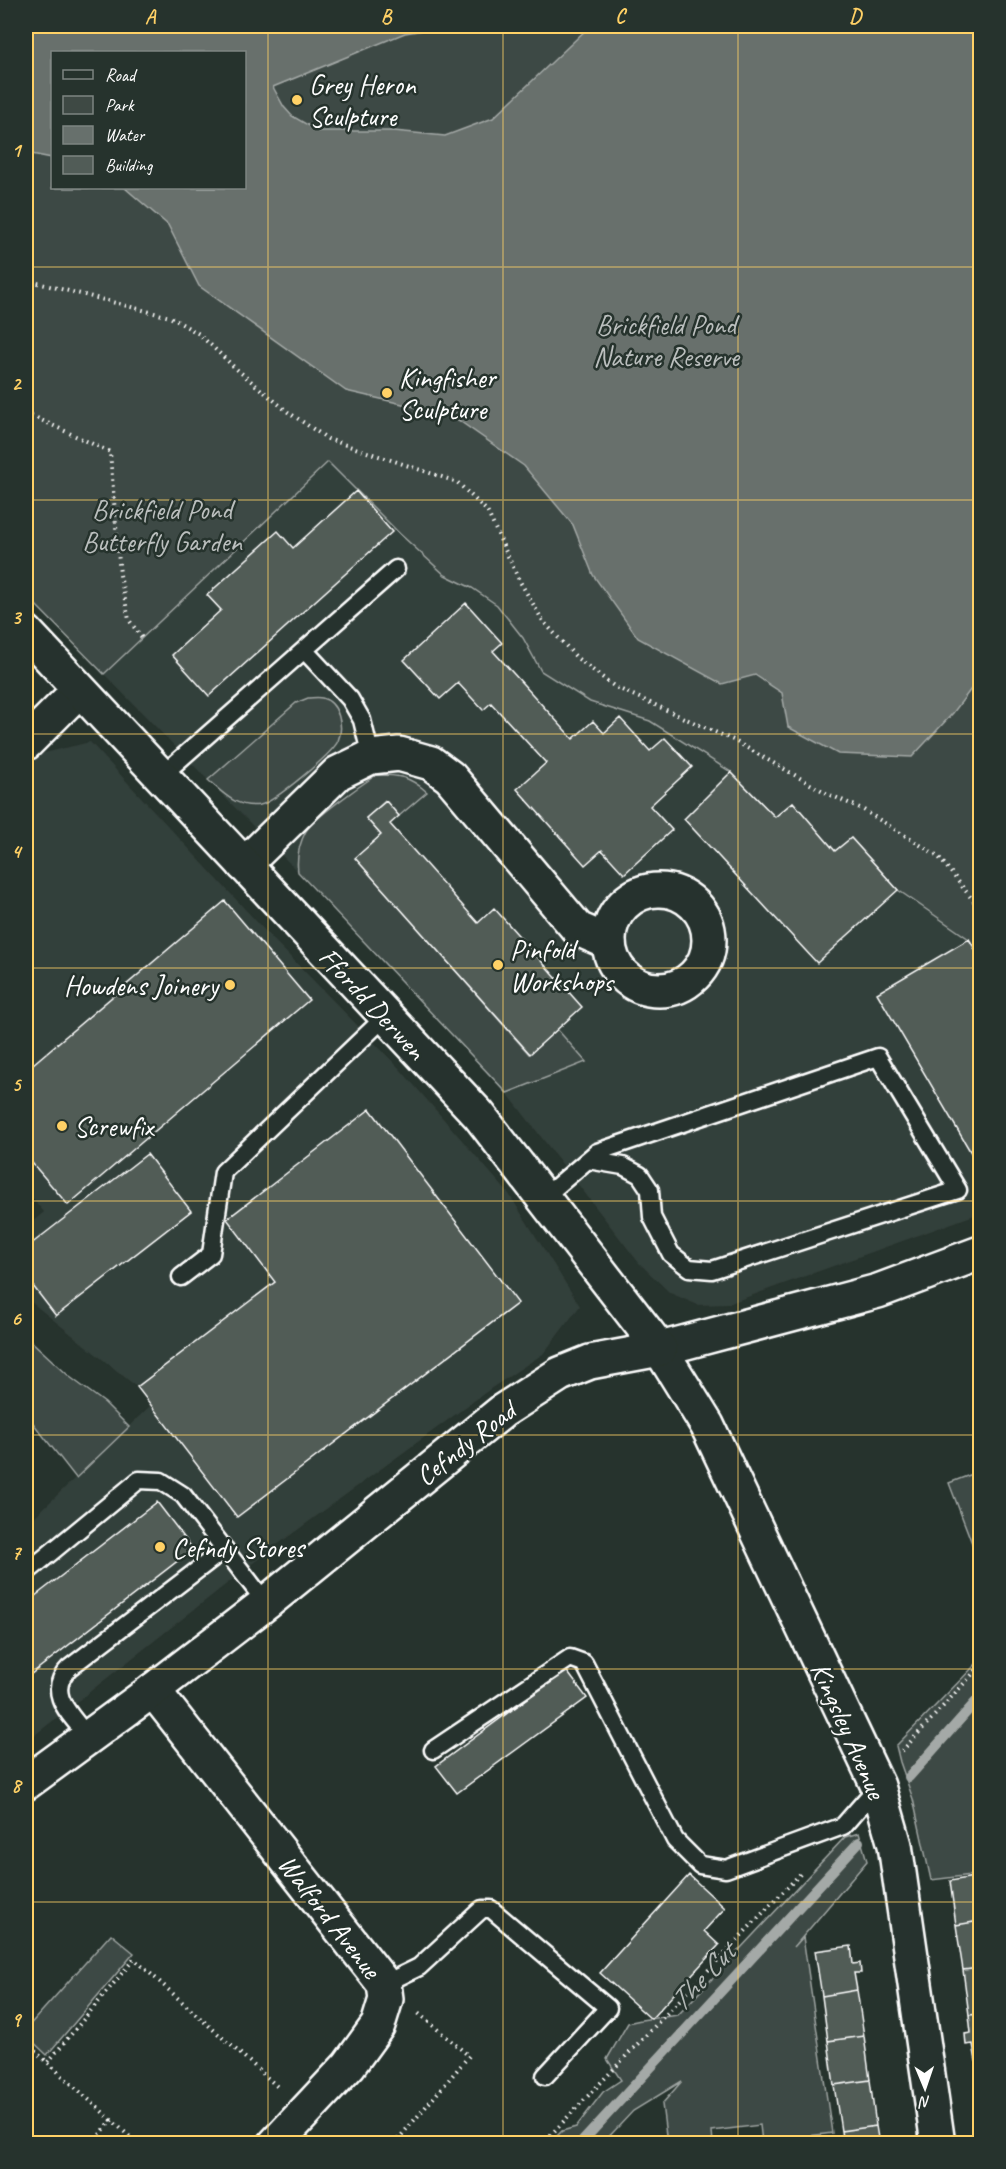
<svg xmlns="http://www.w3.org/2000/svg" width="1006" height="2169" viewBox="0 0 1006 2169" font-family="Caveat,sans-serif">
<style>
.built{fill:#333f3a}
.green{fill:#3e4944;stroke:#9ea4a2;stroke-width:1.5;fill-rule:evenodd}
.water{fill:#67706c;stroke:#a4a9a7;stroke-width:1.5}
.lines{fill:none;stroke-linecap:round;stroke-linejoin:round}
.stream{stroke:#a4a9a7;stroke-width:10}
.building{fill:#515c57;stroke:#fff;stroke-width:1.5}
.service-casing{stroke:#fff;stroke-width:21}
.minor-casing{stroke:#fff;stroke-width:38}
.tertiary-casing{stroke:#fff;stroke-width:38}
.path{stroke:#fff;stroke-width:4;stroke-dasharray:1.5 4.5;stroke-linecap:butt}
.service{stroke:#26332d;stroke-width:16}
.minor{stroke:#26332d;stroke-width:33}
.tertiary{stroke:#26332d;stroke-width:33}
.grid{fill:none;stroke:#ffd166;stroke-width:1.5;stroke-opacity:0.55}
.poi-dot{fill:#ffd166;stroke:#26332d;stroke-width:2}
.labels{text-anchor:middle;stroke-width:5;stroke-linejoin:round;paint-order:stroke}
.poi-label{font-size:28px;fill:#fff;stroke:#26332d;text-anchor:start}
.park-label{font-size:28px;fill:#bbbfbe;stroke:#26332d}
.street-label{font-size:28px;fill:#fff;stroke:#26332d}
.water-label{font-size:30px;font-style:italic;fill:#b3b8b6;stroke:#26332d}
.neatline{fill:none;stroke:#ffd166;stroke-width:2}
.grid-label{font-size:20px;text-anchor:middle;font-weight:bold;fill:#ffd166}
</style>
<rect width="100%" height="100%" fill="#26332d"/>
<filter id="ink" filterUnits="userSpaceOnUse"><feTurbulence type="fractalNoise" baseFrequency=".0167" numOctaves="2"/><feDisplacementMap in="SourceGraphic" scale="12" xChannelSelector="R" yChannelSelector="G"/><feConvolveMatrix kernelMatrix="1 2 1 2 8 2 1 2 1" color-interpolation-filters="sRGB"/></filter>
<g filter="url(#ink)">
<path class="built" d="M328,462l72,72 45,41 27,13 25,17 26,33 18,33 49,31 60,19 81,51 44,44 18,-14 42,49 16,-13 47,52 71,49 11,19v255l-252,91 -30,1 -28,-12 -31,-30 -132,-170 -209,-221 -194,-198z
M90,742l179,193 131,134 109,125 71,112 -37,48 -50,33 -227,166 -240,189v-217l125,-120 -14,-18 -111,-89v-71l18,-15 -18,-21v-423l14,-14z"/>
<path class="green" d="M26,26h954v932l-11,-19 -71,-49 -47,-52 -16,13 -42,-49 -18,15 -44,-45 -81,-51 -60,-19 -49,-31 -18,-33 -26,-33 -25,-17 -27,-13 -45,-41 -72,-72 -224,212 -78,-79zM52,52h192v136h-192z
M308,698c4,0 10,-1 14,0 17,4 22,29 16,43 -6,13 -65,62 -78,64 -23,4 -37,-12 -52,-25l88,-77z
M376,775c23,0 33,1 51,17l-28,24 -14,-15 -19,17 15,17 -25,23 173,196 28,-25 29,33 -79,31 -209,-221c-2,-15 1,-28 8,-41 8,-13 55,-46 70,-56z
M26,1332l3,7 41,38 35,26 24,24 -53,51 -50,-64z
M980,1471v93l-31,-81z
M980,1660v214l-49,6 -18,-81 -13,-37 -4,-16z
M859,1833l8,28 -73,86 9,-10 29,196 -70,9 -2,-17 -48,6 1,12h-46l-5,-39 20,-23 -49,30 -30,32h-53l12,-12 14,-4 27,-35 18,-12 -14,-21 21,-36c17,-5 33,-5 50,-8l167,-178z
M111,1934l23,19 -87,102 -21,-20v-6z"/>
<path class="water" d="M26,26h423l-44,7 -132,54 11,20 8,9 26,15h76l51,5 48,-18 97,-92h390v651l-27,36 -41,44 -74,-3 -50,-27 -6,-34 -27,-18 -33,9 -84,-46 -45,-63 -20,-50 -49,-59 -66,-46 -47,-14 -65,-15 -147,-105 -31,-61 -43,-37h119v-136h-192v106l-26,-5z"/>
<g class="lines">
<path class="stream" d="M909,1777l71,-80
M580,2144l279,-302"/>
</g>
<path class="building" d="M356,491l36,41 -183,164 -37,-41 49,-45 -14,-15 71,-64 15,17z
M466,603l36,40 -9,8 80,88 20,-18 11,12 16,-15 30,33 15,-13 27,29 -42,39 22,24 -48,44 -22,-24 -17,15 -68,-76 29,-26 -55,-60 -8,7 -25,-27 -18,16 -36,-39z
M731,772l44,45 18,-15 42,49 16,-13 47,52 -81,73 -133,-144z
M386,801l13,15 -9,8 88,99 16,-15 88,99 -52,47 -175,-196 26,-23 -15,-17z
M225,901l84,99 -241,205 -42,-49v-86z
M969,939l11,19v210l-103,-175z
M370,1109l148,194 -281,214 -100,-130 138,-105 -48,-63z
M147,1154l44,57 -135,105 -30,-39v-29z
M157,1502l36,47 -167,129v-75z
M566,1670l21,28 -130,95 -21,-27z
M689,1875l36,33 -21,23 15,14 -68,74 -51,-46z
M980,1876v45l-24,4 -6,-44z
M980,1921v47l-17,2 -7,-45z
M851,1946l2,18 7,-1 1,10h-7l3,17 -35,6 -7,-45z
M980,1968v46l-11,1 -6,-45z
M857,1990l7,46 -36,5 -6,-45z
M980,2014v46l-4,1 -3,-17 -7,1 -1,-11 6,-1 -2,-18z
M864,2036l6,44 -36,5 -6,-44z
M870,2080l6,46 -35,5 -7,-46z
M876,2126l3,18h-36l-2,-13z"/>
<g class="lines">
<g class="service-casing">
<path id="service" d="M305,651l45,48 12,21 9,37
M161,776l235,-207
M543,1198l54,-46 281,-95 80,133 -246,80 -23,-2 -18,-14 -19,-37 -2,-27 -10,-15 -17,-9 -35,-6
M181,1277l30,-23 12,-82 163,-156
M26,1573l113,-93 22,1 22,14 83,108
M88,1737c-16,-21 -44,-44 -19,-69l156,-119
M433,1750l137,-92 14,5 91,177 25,25 26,4 117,-43 35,-40
M384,1984l35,-17 63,-58h9l117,99 -63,68"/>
</g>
<g class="minor-casing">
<path id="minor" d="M26,743l53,-53
M244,865l94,-92 33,-16 28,-3 32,9 19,14 128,152 30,13
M609 940a50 50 0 1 1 100 0a50 50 0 1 1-100 0Z
M153,1690l231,294 2,15 -8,26 -29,40 -74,79
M938,2144l-43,-299 -17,-59 -171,-361 -47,-76 218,-58 102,-38"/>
</g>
<g class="tertiary-casing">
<path id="tertiary" d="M26,632l453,483 181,234 -70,13 -30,12 -56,36 -238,193 -113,87 -127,93"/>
</g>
<path class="path" d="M26,280l144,37 29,17 35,33 54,45 40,27 129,43 30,29 32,69 24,41 34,37 38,29 118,53 95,54 34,15 76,47 42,53
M26,413l84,39 10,123 9,45 13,18
M902,1751l78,-85
M26,2043l112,101
M48,2062l86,-103 146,130
M92,2144l20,-24
M394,2144l75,-88 -51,-43
M542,2144l261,-273"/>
<use href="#service" class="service"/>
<use href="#minor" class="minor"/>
<use href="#tertiary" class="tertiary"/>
</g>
</g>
<path class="grid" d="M268,26v2118M503,26v2118M738,26v2118M26,267h954M26,500h954M26,734h954M26,968h954M26,1201h954M26,1435h954M26,1669h954M26,1902h954"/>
<g class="poi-dot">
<circle cx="297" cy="100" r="6"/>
<circle cx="387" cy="393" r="6"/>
<circle cx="498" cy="965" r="6"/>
<circle cx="230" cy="985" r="6"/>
<circle cx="62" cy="1126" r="6"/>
<circle cx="160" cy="1547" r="6"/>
</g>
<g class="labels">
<g class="poi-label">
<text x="309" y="94">Grey Heron<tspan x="309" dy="32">Sculpture</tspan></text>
<text x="399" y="387">Kingfisher<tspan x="399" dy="32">Sculpture</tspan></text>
<text x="510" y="959">Pinfold<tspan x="510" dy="32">Workshops</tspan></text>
<text x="218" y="995" text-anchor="end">Howdens Joinery</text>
<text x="74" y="1136">Screwfix</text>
<text x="172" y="1557">Cefndy Stores</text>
</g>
<g class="park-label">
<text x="666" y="334">Brickfield Pond<tspan x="666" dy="32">Nature Reserve</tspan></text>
<text x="162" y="519">Brickfield Pond<tspan x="162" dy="32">Butterfly Garden</tspan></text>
</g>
<g class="street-label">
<text transform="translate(373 1003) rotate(47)" y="10">Ffordd Derwen</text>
<text transform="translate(465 1443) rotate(-38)" y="10">Cefndy Road</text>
<text transform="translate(849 1730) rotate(66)" y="10">Kingsley Avenue</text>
<text transform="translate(330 1916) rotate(52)" y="10">Walford Avenue</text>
</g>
<g class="water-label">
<text transform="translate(702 1977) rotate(-47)" y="10">The Cut</text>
</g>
</g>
<rect width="1006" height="2169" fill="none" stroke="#26332d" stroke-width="66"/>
<rect x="51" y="51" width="195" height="138" fill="#26332d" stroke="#7d8581" stroke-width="1.5"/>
<rect x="63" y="70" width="30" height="9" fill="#26332d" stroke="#7d8581" stroke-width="1.5"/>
<text x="105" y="81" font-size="18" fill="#ffffff">Road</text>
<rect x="63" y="96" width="30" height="18" fill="#3e4944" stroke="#7d8581" stroke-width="1.5"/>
<text x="105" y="111" font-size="18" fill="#ffffff">Park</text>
<rect x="63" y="126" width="30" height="18" fill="#67706c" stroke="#7d8581" stroke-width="1.5"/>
<text x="105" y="141" font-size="18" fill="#ffffff">Water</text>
<rect x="63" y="156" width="30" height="18" fill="#515c57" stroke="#7d8581" stroke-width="1.5"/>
<text x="105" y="171" font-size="18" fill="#ffffff">Building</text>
<g transform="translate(925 2088) rotate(178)" stroke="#26332d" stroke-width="4.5" paint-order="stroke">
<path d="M0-4.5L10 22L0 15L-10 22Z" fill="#ffffff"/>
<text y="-9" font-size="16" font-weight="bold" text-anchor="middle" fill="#ffffff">N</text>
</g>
<rect x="33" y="33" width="940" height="2103" class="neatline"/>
<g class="grid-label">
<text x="150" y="23">A</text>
<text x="386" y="23">B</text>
<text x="620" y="23">C</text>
<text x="855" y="23">D</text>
<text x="16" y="157">1</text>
<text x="16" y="390">2</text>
<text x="16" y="624">3</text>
<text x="16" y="858">4</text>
<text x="16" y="1091">5</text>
<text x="16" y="1325">6</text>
<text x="16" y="1559">7</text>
<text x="16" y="1792">8</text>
<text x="16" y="2026">9</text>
</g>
</svg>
